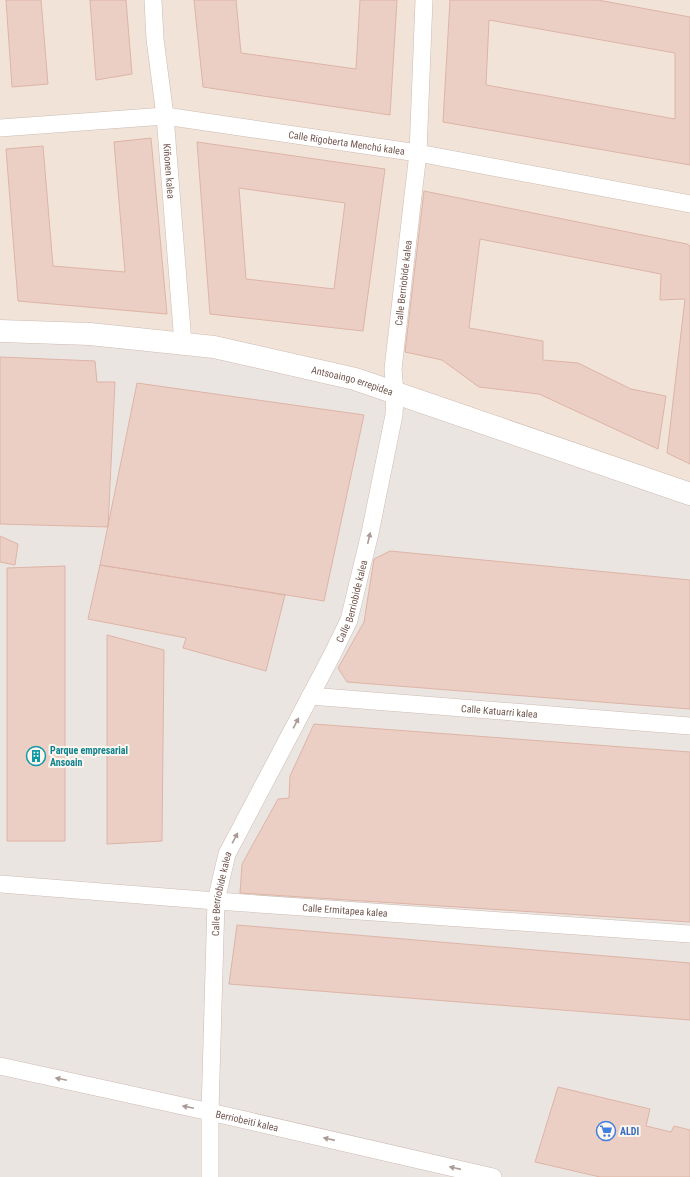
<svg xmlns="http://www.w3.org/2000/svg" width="690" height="1177" viewBox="0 0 690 1177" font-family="'Roboto Condensed',sans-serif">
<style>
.residential{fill:#f1e3d8}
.industrial{fill:#ebe5e2}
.building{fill:#eccfc4;stroke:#ddb4a6;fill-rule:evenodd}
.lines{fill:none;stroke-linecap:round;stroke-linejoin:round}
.street-casing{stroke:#cdbbb3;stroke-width:18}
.secondary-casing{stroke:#cfbab1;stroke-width:23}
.street{stroke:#fff;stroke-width:17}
.secondary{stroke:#fff;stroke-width:22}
.oneway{fill:#aa9a95}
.labels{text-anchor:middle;stroke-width:4;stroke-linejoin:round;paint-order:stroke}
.street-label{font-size:10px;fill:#72574f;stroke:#fdf6ef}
.culture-label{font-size:10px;font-weight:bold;fill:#0d838f;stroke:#fdf6ef;text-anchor:start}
.shop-label{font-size:10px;font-weight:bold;fill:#366cbe;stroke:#fdf6ef;text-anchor:start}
</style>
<rect width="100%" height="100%" fill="#faf1e9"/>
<path class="residential" d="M0,0h690v1177h-690z"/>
<path class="industrial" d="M0,331l214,16 476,147v683h-690z"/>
<path class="building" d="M6,0h35l7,84 -36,3z
M90,0h36l6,74 -36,6z
M194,0h42l5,53 115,16 4,-69h37l-7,115 -187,-28z
M450,0h148l92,17v148l-247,-43zM489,20l186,33v66l-189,-34z
M151,138l16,176 -149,-13 -12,-152 37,-3 10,120 72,6 -11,-130z
M197,142l188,27 -22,162 -153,-17zM239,188l106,15 -11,86 -88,-10z
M424,191l263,53 3,2v218l-23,-11 18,-154 -25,1 1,-26 -181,-35 -11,89 74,13v19l35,3 53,26 35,7 -8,53 -119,-55 -60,-7 -37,-27 -37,-8z
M0,357l95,4 2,21h18l-7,145 -108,-3z
M137,383l227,32 -40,186 -224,-36z
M0,536l18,8 -3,21 -15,-3z
M390,551l300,29v129l-343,-27 -9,-14 26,-46 10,-63z
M100,565l185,30 -19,76 -83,-23 3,-10 -98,-19z
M65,566v275h-58v-273z
M107,635l57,15 -2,191 -55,3z
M314,724l376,28v170l-450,-29 2,-29 36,-65 11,-1 1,-22z
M237,925l453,38v57l-461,-36z
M558,1087l92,22 -4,17 25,6 3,-6 16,4v47h-90l-65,-15z"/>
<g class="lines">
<g class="street-casing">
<g id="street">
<path id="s1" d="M153,0l2,39 10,77 18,227"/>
<path id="s2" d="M0,128l165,-12 253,37 272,51"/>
<path id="s3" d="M310,696l380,30"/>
<path id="s4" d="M0,884l216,17 474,33"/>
<path id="s5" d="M0,1066l210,46 283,65"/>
<path id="s6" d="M210,1177v-65l6,-211 11,-47 105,-199 17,-35 21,-87 24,-118 1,-22 -2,-24 25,-216 6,-153"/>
</g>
</g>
<g class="secondary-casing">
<g id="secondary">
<path id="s7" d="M0,331l90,3 124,13 141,32 335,115"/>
</g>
</g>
<use href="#street" class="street"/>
<use href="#secondary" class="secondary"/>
</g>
<defs><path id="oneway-solid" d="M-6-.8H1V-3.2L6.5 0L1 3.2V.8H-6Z"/></defs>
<g class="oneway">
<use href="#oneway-solid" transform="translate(369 538) rotate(-77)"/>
<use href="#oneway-solid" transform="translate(296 723) rotate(-62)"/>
<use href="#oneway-solid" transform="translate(235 838) rotate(-62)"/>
<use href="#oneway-solid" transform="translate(61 1079) rotate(-168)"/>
<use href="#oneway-solid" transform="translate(188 1107) rotate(-168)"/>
<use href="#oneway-solid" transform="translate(329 1139) rotate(-167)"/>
<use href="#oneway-solid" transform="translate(455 1168) rotate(-167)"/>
</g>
<defs>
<g id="building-ring" transform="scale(1)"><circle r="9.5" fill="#fdf6ef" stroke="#0f9aa8" stroke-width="1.5"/><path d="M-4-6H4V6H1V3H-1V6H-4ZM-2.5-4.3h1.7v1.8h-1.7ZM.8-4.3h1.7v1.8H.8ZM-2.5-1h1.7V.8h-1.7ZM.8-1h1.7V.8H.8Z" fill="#0f9aa8"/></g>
<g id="supermarket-ring" transform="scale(1)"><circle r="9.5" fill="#fdf6ef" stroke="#3f7fe0" stroke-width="1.5"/><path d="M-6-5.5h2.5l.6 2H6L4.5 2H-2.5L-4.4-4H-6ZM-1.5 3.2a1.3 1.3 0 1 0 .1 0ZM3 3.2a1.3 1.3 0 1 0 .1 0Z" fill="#3f7fe0"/></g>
</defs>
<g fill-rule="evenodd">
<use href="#building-ring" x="36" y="756"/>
<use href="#supermarket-ring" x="606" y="1131"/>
</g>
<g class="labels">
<g class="street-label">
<text dy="4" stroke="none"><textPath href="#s2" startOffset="349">Calle Rigoberta Menchú kalea</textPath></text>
<text dy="4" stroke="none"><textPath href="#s1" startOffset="172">Kiñonen kalea</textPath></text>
<text dy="4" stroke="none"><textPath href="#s6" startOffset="931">Calle Berriobide kalea</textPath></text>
<text dy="4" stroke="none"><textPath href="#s7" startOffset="357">Antsoaingo errepidea</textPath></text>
<text dy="4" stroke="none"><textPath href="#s6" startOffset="607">Calle Berriobide kalea</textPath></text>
<text dy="4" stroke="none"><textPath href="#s3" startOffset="190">Calle Katuarri kalea</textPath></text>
<text dy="4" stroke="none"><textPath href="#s6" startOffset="284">Calle Berriobide kalea</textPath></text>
<text dy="4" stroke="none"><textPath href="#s4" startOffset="346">Calle Ermitapea kalea</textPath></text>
<text dy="4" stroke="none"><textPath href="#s5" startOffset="253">Berriobeiti kalea</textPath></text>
</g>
<g class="culture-label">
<text x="50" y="754">Parque empresarial<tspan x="50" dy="12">Ansoain</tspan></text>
</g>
<g class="shop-label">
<text x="620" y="1135">ALDI</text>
</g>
</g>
</svg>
